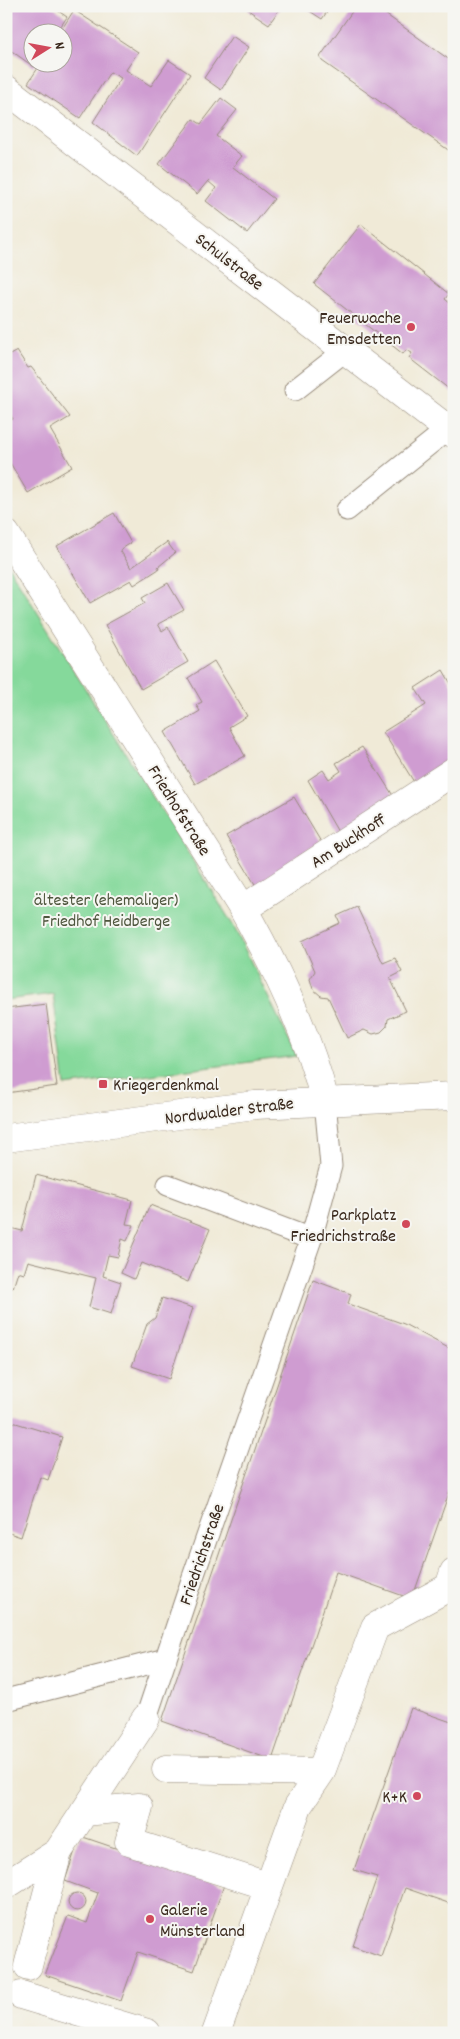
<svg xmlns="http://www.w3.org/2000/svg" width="460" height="2039" viewBox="0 0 460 2039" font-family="Dekko,sans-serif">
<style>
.green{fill:#85d99b;stroke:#60825c}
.building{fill:#cf9cd1}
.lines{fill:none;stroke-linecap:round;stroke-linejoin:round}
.service-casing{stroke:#968a7a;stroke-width:23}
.pedestrian-casing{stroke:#968a7a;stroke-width:29}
.minor-casing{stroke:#968a7a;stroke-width:29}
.secondary-casing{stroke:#968a7a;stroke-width:29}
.service{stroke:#fff;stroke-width:21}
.pedestrian{stroke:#fff;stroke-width:28}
.minor{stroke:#fff;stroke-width:28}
.secondary{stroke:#fff;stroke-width:28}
.poi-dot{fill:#d1495b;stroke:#f6f6f2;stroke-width:2}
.labels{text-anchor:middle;stroke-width:4;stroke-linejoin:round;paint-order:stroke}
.street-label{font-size:18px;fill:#3b2a1e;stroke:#f6f6f2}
.poi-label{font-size:18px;fill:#3b2a1e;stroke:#f6f6f2;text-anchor:end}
.park-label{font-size:18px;fill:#4e563d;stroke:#f6f6f2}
</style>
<rect width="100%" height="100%" fill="#f6f6f2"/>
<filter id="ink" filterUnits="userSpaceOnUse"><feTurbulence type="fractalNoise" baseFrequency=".02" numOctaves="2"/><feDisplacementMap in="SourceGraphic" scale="10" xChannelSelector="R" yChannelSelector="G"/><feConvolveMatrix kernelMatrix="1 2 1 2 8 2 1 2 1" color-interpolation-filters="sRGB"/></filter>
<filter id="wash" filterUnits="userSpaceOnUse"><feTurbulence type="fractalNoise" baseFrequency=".0096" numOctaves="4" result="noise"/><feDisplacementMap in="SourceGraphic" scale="20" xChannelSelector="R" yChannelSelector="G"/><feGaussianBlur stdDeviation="1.12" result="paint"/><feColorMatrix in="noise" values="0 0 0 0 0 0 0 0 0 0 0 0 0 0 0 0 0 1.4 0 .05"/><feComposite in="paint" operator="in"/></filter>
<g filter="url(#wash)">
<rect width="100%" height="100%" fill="#f0ead7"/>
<path class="green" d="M6,562l227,363 64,131 -232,30 -12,-92 -47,6z"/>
<g id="blocks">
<path class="building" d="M6,6h45l16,11 -10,15h-25v30h5l-3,5 -28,-20z
M250,6h30l1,1 -12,17 -21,-14z
M302,6h29l-9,13z
M356,6h18l80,57v91l-132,-93 -2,-4z
M74,10l64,42 -12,18 25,16 18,-26 21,14 -53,82 -44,-34 28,-44 -11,-6 -30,46 -52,-35 14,-21h20v-30h-2z
M232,36l17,11 -28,43 -17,-12z
M221,98l16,12 -21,26 26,20 -9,11 41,32 -27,34 -41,-32 10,-13 -8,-7 -11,13 -38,-30 34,-45 8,5z
M361,224l88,70 -4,5 7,6 2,-3v91l-45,-35 3,-5 -6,-3 -3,4 -89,-70z
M17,351l11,17 3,-1 39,50 -20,12 22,38 -44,26 -22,-37v-33l7,-4 -7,-12v-50z
M114,513l17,30 -11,7 11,18 36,-26 8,11 -17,14 1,2 -25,16 -3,-5 -41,23 -33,-57z
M168,583l16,27 -26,14 4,7 6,-4 20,35 -47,27 -36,-64 40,-22 -3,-5z
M214,661l33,55 -18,11 16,29 -50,28 -30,-52 35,-21 -4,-6 6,-3 -14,-24z
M443,670l11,19v69l-40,24 -31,-50 43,-27 -11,-17z
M362,747l32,50 -56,35 -30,-52 15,-10 6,9 12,-8 -5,-8z
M294,797l27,45 -24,15 2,4 -43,25 -30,-50z
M357,907l26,56 12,-5 7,14 -12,6 16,33 -18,8 -1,7 -6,6 -8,2 -9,-4 -17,8 -19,-41 -7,-1 -8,-7 -3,-10 5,-8 -13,-30 38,-18 -3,-7z
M46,1004l11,82 -51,7v-84z
M36,1175l96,25 -6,24 8,1 -7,16 -5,-2 -4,18 -10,-2 -5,21 18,6 -10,32 -22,-7 7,-29 -68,-17 -4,13 -6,-2 -5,16 -7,-2v-56l1,-3 15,4z
M150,1205l60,24 -22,53 -47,-19 -7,16 -13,-6z
M313,1280l38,14 -3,10 56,20 50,27v140l-4,-1 -38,109 -76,-27 -64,188 -110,-39z
M162,1298l31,10 -24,71 -37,-13 15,-42 8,-6z
M6,1420l56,17 -14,43 -8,-3 -19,60 -15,-5z
M411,1708l43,15v182l-49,-17 -24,68 -28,-10 24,-69 -23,-7z
M80,1836l144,49 -30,86 -56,-19 -17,49 -76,-26 23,-59 19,7 11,-30 -33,-12z
M68 1902a9 9 0 1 1 18 0a9 9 0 1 1-18 0Z"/>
</g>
</g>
<g filter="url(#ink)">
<use href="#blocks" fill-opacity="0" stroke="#968a7a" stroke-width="1"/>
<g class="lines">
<g class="service-casing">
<path id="service" d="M295,390l51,-40
M347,510l101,-81
M168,1185l143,54
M6,1700l160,-41
M146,1718l47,-141 118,-338 20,-73 -6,-65"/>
</g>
<g class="pedestrian-casing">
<path id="pedestrian" d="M166,1769l155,3
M84,1812l55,-5 -10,35 139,44
M6,1885l52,-33
M28,1966l30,-114 88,-134
M21,1995l126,38
M216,2033l82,-227 23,-34 54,-145 74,-40 5,-15"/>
</g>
<g class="minor-casing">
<path id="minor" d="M6,89l448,345
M6,534l237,375c34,60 65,125 82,192
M243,909l211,-138"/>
</g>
<g class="secondary-casing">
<path id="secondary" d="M6,1138l249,-33 199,-9"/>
</g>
<use href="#service" class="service"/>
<use href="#pedestrian" class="pedestrian"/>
<use href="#minor" class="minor"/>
<use href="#secondary" class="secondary"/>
</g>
</g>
<g class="poi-dot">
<circle cx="411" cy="327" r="5"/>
<rect x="98" y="1079" width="10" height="10" rx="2.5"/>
<circle cx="406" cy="1224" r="5"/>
<circle cx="417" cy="1796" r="5"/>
<circle cx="150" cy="1919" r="5"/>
</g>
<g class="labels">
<g class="street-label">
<text transform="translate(230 261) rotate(38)" y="6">Schulstraße</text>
<text transform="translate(180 810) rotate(58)" y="6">Friedhofstraße</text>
<text transform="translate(348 840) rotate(-33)" y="6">Am Buckhoff</text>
<text transform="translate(229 1110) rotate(-7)" y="6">Nordwalder Straße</text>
<text transform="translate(201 1554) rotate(-71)" y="6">Friedrichstraße</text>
</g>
<g class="poi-label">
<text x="401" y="323">Feuerwache<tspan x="401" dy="21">Emsdetten</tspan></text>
<text x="113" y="1090" text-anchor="start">Kriegerdenkmal</text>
<text x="396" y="1220">Parkplatz<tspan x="396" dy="21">Friedrichstraße</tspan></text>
<text x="407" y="1802">K+K</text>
<text x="160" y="1915" text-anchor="start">Galerie<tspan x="160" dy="21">Münsterland</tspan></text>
</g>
<g class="park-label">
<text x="106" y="905">ältester (ehemaliger)<tspan x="106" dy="21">Friedhof Heidberge</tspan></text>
</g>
</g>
<rect width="460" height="2039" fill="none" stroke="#f6f6f2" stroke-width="25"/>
<g transform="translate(48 48) rotate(79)"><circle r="24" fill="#f6f6f2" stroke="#aba49d"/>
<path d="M0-4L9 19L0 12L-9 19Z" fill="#d1495b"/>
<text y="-8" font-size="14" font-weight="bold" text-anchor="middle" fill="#3b2a1e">N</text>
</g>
</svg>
